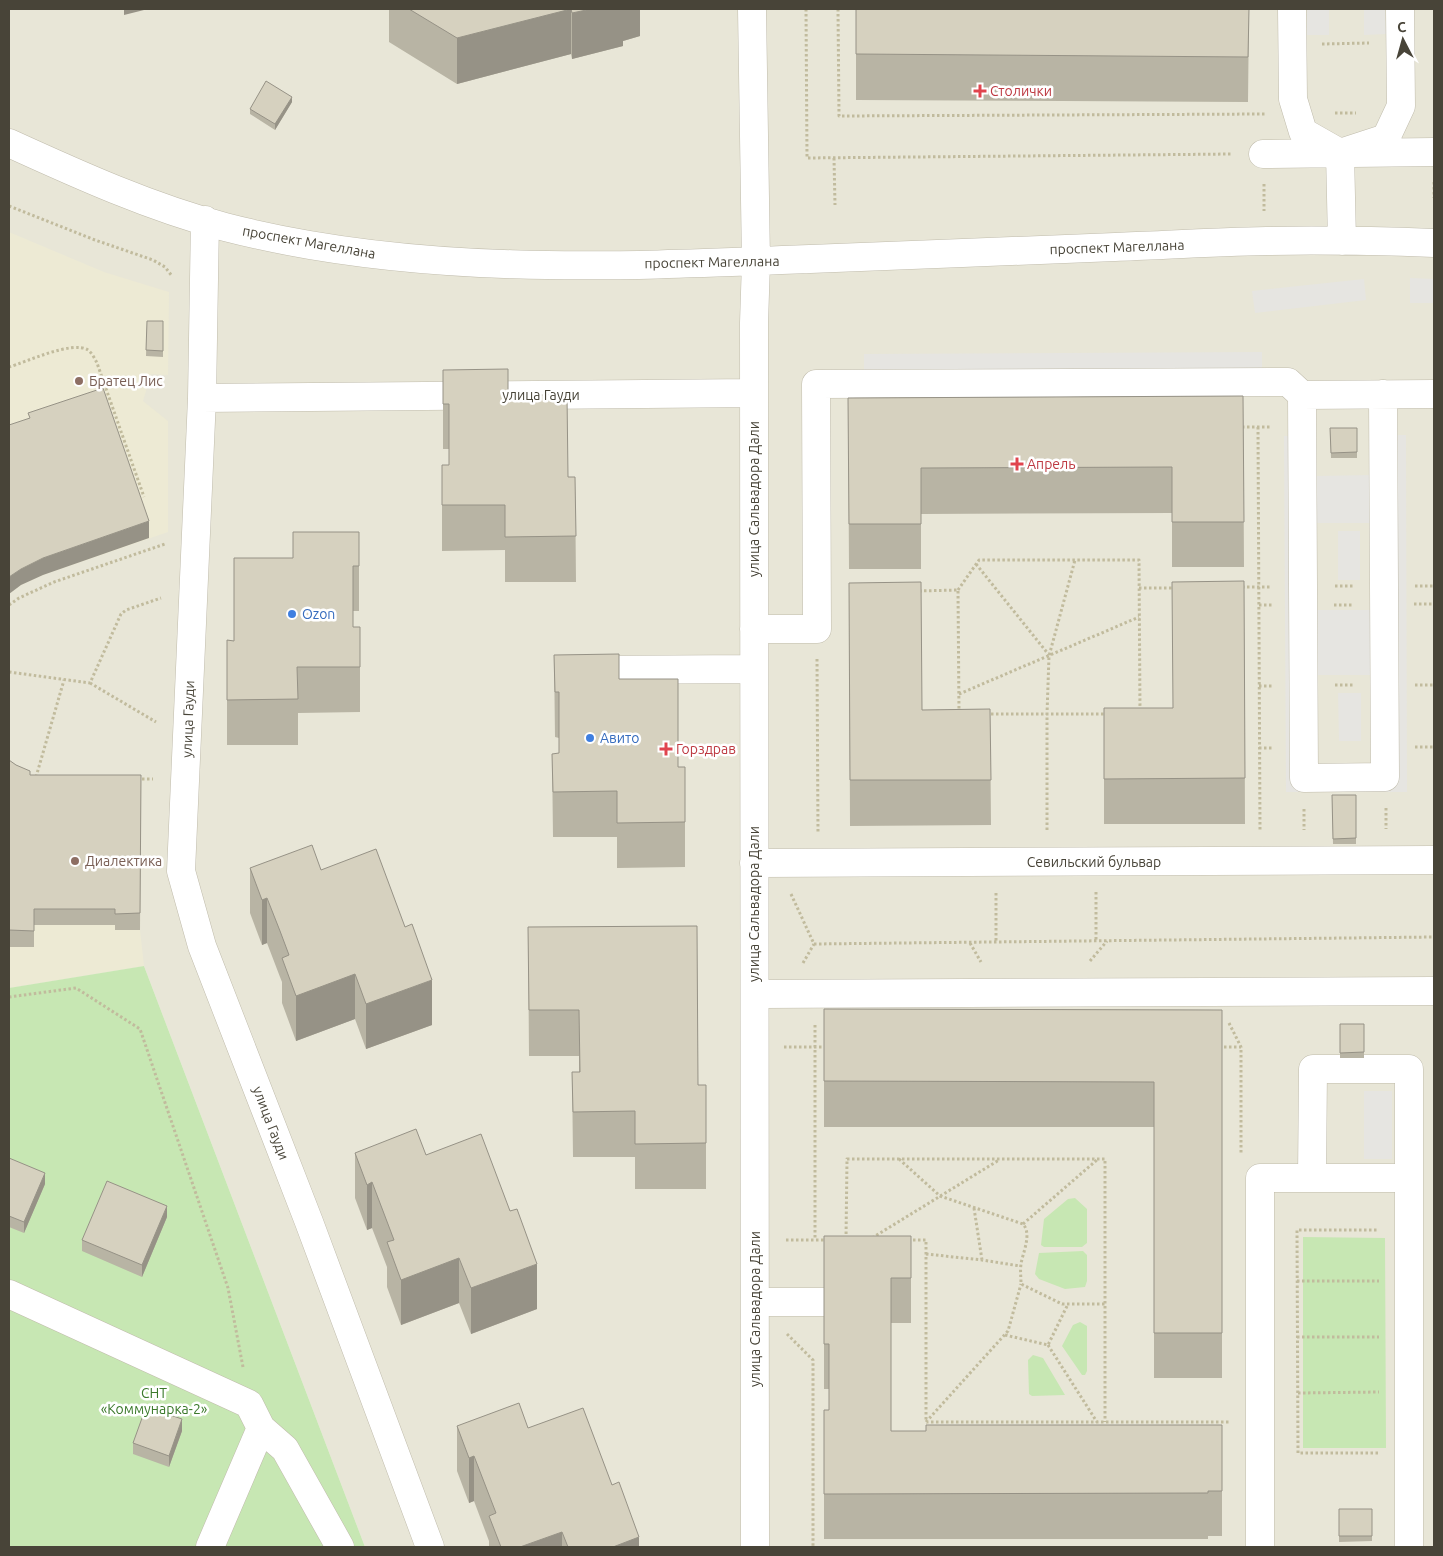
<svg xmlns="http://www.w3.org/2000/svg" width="1443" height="1556" viewBox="0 0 1443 1556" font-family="Ubuntu,sans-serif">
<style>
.residential{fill:#e8e6d7}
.education{fill:#edead4}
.green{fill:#c7e7b3}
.parking{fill:#e6e5e1}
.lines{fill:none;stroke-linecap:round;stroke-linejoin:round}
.minor-casing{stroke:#c0bcac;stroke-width:29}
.path{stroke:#c1bb9d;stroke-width:3;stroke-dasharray:2.5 2.5;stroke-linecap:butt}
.minor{stroke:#fff;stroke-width:28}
.wall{fill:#b8b4a4}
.shaded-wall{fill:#969286}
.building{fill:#d6d1bf;stroke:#969286}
.health-dot{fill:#e0444e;stroke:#fff;stroke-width:2}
.education-dot{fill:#8d6e63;stroke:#fff;stroke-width:2}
.shop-dot{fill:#3f7fe0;stroke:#fff;stroke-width:2}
.labels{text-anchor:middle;stroke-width:5;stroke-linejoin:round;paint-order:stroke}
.health-label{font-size:14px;fill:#be3a42;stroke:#fff;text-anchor:start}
.street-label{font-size:14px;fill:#484438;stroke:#fff}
.education-label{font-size:14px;fill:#785e54;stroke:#fff;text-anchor:start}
.shop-label{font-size:14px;fill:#366cbe;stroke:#fff;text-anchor:start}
.park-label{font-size:14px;fill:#3b792b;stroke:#fff}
</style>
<rect width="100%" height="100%" fill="#f4f3e9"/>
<path class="residential" d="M9,9h1425v1538h-1069l-221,-581 -135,22z"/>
<path class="education" d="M9,232l95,40 65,20 -1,83 -17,-1 -8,27 25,20v111l-125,43 -22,10 -12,9z
M9,777l132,15 -1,138 4,36 -135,22z"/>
<path class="green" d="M144,966l221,581h-356v-559z
M1075,1198l12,11v34l-5,4h-38l-3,-2 3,-26 24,-20z
M1303,1237l82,1 1,210h-83z
M1083,1251l4,4v26l-2,6 -20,2 -26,-10 -4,-5 4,-21z
M1080,1322l7,4v45l-2,4h-3l-20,-29 11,-21z
M1033,1355l10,3 22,37 -33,1 -3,-2 -1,-34z"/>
<path class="parking" d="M1307,9h22v26h-22z
M1364,9h21l1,25 -22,1z
M1410,278l24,1v24h-24z
M1364,279l2,21 -111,13 -3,-22z
M1262,352v24l-398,2v-24z
M1396,435h10l1,357h-121l-2,-356h12l2,345 100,-1z
M1373,475v48h-57v-47z
M1338,531h22v49h-22z
M1316,610h57v65h-57z
M1338,693h23v48h-22z
M1364,1091h28v68h-28z"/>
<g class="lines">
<g class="minor-casing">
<path id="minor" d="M752,9l4,253 -2,61 1,1224
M1292,9l1,90 10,33 37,21 46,-15 15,-32 -1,-97
M9,143c70,32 141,64 216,84 190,49 391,40 585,32 102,-4 203,-8 305,-12 51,-2 101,-5 152,-6 56,-1 112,0 167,2
M1340,153l2,88
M1263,154l171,-2
M1302,395l2,383 81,-1 -2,-383
M202,398l3,-178
M754,629h63l-1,-245 472,-2 14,13 132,-1
M589,670l165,-1
M754,863l680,-3
M755,994l679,-3
M9,1294l240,110 12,24 -51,119
M755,1302h69
M261,1428l24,21 55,98
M430,1547l-121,-325 -107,-276 -21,-75 21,-473 552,-5
M1260,1547v-369h149v-109h-96l-1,109
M1409,1547v-369"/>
</g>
<path class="path" d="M806,9l1,149 426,-4
M838,9l1,107 427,-2
M1322,44l47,-1
M1335,113h21
M834,158l1,47
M1434,182v16
M1264,184v27
M9,206l86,34 58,20 12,7 7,9
M9,367c17,-5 64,-27 79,-17 4,3 7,9 9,13l47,134
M1242,427h28
M1258,427l2,404
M976,564l73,91
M1335,586h19
M1415,586h19
M1242,587h29
M1139,588h37
M958,590l21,-30h160l1,152
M919,591l39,-1 1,123
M1414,604h20
M9,605l10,-7 35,-16 111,-38
M1259,605h14
M1334,605h19
M817,659l1,174
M9,672l81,11 31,-69 5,-4 35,-12
M90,683l66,39
M1335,685h19
M1415,685h19
M1259,686h15
M959,694l180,-77
M986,714h122
M1415,747h19
M1259,748h15
M36,777l28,-97
M137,779h16
M1386,808v21
M1304,809v21
M1047,830v-116l2,-58 26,-96
M1096,892v49
M996,893v49
M791,894l23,50
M970,943l11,19
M814,944l620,-7
M1090,961l17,-20
M803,963l11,-19
M9,997l67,-9 64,41 88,259 15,79
M1229,1023l12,24
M815,1025v215
M784,1047h44
M1219,1047h22v107
M899,1159l41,37 83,28c9,10 0,28 -2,40 -1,7 0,13 0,20l41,20h43
M974,1208l8,52
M1023,1224l75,-65
M872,1238l127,-78
M846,1239l1,-80h258v263
M786,1240h41
M908,1240h18v182h304
M926,1254l56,6 38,6
M1297,1281h82
M787,1334l26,26v187
M1005,1335l43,10 20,-41
M1297,1337h82
M1048,1345l49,77
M1298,1393l81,-1
M926,1422l82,-91 13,-47
M1378,1453h-80l-1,-223h82"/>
<use href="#minor" class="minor"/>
</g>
<path class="wall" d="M389,9h251v27l-17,5v5l-51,13 -1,-5 -114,30 -68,-42z
M856,9h393l-1,93 -392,-2z
M292,102l-17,28 -25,-16v-5z
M147,321h16v36l-17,-1z
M443,370l65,25 60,82h7l1,105h-71v-32l-63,1v-86h7v-16h-6z
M1243,396l1,171h-72v-54l-251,1v55h-72l-1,-171z
M1330,428h27v30h-26z
M359,532v79h-6v16h7v85l-62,1v32h-71v-105l7,1 59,-83z
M1244,581l1,243h-141v-116h69z
M849,583l73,127 68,-1 1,116 -141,1z
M554,655l65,24 59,88h7v100l-68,1v-31h-64l-1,-83h7v-16l-4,-1z
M9,760l21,15h111l-1,155h-25v-5h-81v22h-25z
M1332,795h24v49h-23z
M250,868l71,2 111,155 -66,24 -11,-30 -59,22 -14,-38v-21l-2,-5 -13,-34 -5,2 -12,-32z
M528,927l170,158h8v104h-71v-32h-62l-1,-85h7v-16h-50z
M824,1009l398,1v368h-68v-251h-330z
M1340,1024h24v34h-24z
M355,1153l71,2 111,154 -66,25 -12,-31 -58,22 -14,-38v-20l-15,-39 -5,2 -12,-32z
M9,1158l36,26 -21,49 -15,-6z
M167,1217l-25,60 -60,-26v-11z
M824,1236h87v87h-20v108h35l296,-6v111h-14v3h-384v-129h5v-21h-5z
M457,1426l71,2 84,57 27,62h-150v-6l-15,-40 -5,2 -12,-32z
M182,1431l-13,36 -36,-13v-11z
M1339,1509h33v32l-33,1z"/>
<path class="shaded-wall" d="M124,9h24l-24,6z
M571,9v45l-114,30v-46z
M591,9h49v27l-17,5v5l-51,13v-46z
M292,97v5l-17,28v-6z
M149,521v17l-106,37 -22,10 -12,9v-17l12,-8 22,-11z
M267,898v45l-5,2v-45z
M355,974v45l-59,22v-45z
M432,980v45l-66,24v-45z
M45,1173v11l-21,49v-11z
M372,1182v46l-5,2v-45z
M167,1206v11l-25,60v-12z
M459,1258v45l-58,22v-45z
M537,1264v45l-66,25v-46z
M182,1419v12l-13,36v-11z
M474,1456v45l-5,2v-45z
M562,1532v15h-42z
M639,1537v10h-26z"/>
<path class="building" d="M409,9h182l-19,4 -1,-4 -114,29z
M856,9h393l-1,48 -392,-3z
M266,81l26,16 -17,27 -25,-15z
M147,321h16v30l-17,-1z
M508,369v26h59l1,82h7l1,59 -71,1v-32h-63v-40h7v-61h-6v-34z
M103,388l46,133 -106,37 -22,11 -12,8v-152l21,-7 -2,-5z
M1243,396l1,126h-72v-55l-251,1v56h-72l-1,-126z
M1330,428h27v24l-26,1z
M293,532h66v34h-6v61h7v40h-63l1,32 -71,1v-60l7,1v-83h59z
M1244,581l1,197 -141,1v-71h69l-1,-126z
M921,582l1,128 68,-1 1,71h-141l-1,-197z
M619,654v25h59v88h7v55l-68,1v-32l-64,1 -1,-38 7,-1v-61h-4l-1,-37z
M9,760l7,5 14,6v4h111l-1,138 -25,1v-5h-81v22l-25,-1z
M1332,795h24v43l-23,1z
M312,845l9,25 55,-21 29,78 7,-3 20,56 -66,24 -11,-30 -59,22 -14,-38 7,-3 -9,-24 -13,-33 -5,2 -12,-32z
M697,926l1,159h8v58l-71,1v-33l-62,1 -1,-40h8l-1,-62h-50l-1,-83z
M824,1009l398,1v323h-68v-251l-330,-1z
M1340,1024h24v28l-24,1z
M416,1129l10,26 55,-21 29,77 7,-2 20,55 -66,24 -12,-30 -58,22 -14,-38 7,-2 -22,-58 -5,3 -12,-32z
M9,1158l36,15 -21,49 -15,-6z
M107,1181l60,25 -25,59 -60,-25z
M824,1236h87v42h-20v153h35v-6h296v66h-14v2l-384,1v-84h5v-66h-5z
M519,1403l9,25 55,-20 29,77 7,-3 20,55 -26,10h-45l-6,-15 -42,15h-19l-12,-31 7,-3 -22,-57 -5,2 -12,-32z
M146,1407l36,12 -13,37 -36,-13z
M1339,1509h33v27h-33z"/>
<g class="health-dot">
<path d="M977.5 83.5h5v5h5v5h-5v5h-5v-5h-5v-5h5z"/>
<path d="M1014.5 456.5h5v5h5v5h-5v5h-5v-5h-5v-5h5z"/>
<path d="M663.5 741.5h5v5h5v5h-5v5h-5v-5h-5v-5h5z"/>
</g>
<g class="education-dot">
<circle cx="79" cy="381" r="5"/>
<circle cx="75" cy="861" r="5"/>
</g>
<g class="shop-dot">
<circle cx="292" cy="614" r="5"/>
<circle cx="590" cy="738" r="5"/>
</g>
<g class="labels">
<g class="health-label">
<text x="990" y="96">Столички</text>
<text x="1027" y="469">Апрель</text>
<text x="676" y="754">Горздрав</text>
</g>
<g class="street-label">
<text transform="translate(309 242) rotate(10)" y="5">проспект Магеллана</text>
<text transform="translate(1117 247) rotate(-2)" y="5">проспект Магеллана</text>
<text transform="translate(712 262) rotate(-1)" y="5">проспект Магеллана</text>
<text x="541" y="400">улица Гауди</text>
<text transform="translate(754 499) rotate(-90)" y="5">улица Сальвадора Дали</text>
<text transform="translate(188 719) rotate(-88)" y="5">улица Гауди</text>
<text x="1094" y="867">Севильский бульвар</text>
<text transform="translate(754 904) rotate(-90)" y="5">улица Сальвадора Дали</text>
<text transform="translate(271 1123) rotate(69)" y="5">улица Гауди</text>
<text transform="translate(755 1309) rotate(-90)" y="5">улица Сальвадора Дали</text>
</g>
<g class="education-label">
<text x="89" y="386">Братец Лис</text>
<text x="85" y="866">Диалектика</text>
</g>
<g class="shop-label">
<text x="302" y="619">Ozon</text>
<text x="600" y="743">Авито</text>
</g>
<g class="park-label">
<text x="154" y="1398">СНТ<tspan x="154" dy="16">«Коммунарка-2»</tspan></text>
</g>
</g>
<rect width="1443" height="1556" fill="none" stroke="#484438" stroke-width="20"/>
<g transform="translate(1403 40) rotate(354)" stroke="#ffffff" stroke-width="4" paint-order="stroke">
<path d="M0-4L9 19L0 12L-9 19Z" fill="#484438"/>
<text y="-8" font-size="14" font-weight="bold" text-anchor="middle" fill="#484438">С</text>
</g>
</svg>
